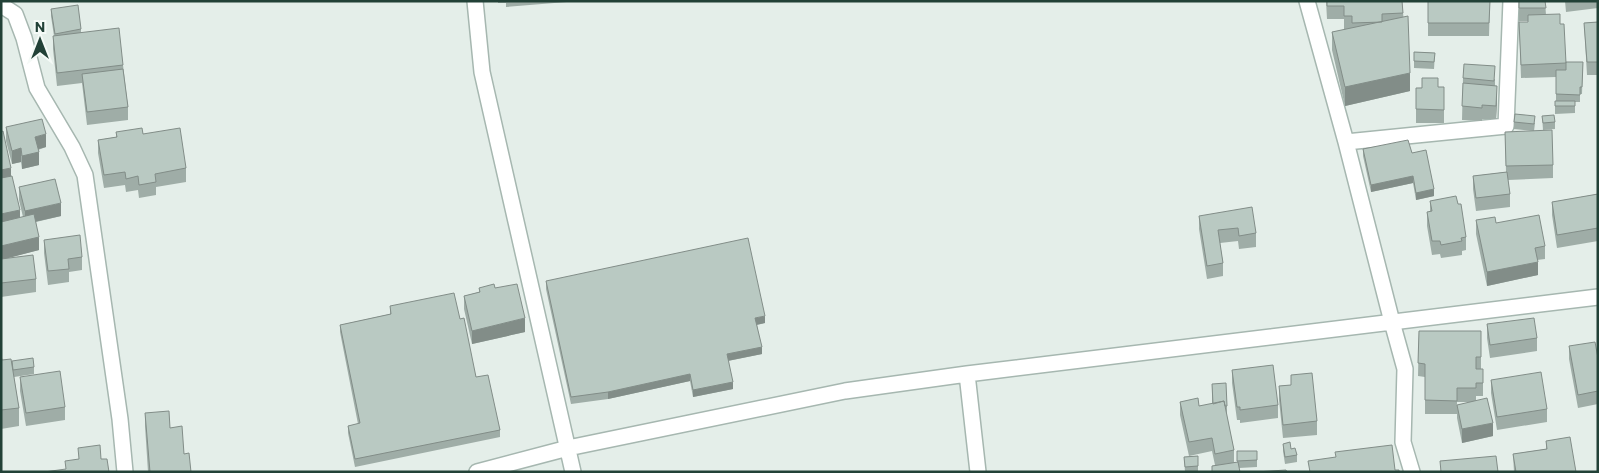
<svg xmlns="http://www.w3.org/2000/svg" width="1599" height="473" viewBox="0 0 1599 473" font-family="Commissioner,sans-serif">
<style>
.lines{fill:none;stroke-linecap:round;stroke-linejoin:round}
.minor-casing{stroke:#a6b7b0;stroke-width:18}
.minor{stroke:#fff;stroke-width:15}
.wall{fill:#9fada7;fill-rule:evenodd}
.shaded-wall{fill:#828d88}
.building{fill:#b9c9c2;stroke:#828d88}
</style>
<rect width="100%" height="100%" fill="#e4eee9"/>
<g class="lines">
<g class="minor-casing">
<path id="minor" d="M475,1l7,71 91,400
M1307,1l39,141 46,180 13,47 -2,73 9,30
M1,5l14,9 9,24 13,50 35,59 13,28 35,244 5,53
M1346,142l160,-16 5,-125
M967,374l11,98
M477,472l91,-24 277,-57 122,-17 631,-77"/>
</g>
<use href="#minor" class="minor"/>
</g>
<path class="wall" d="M498,1h81l-73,6v-4h-8z
M1326,1h76l8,90 -65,15 -13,-56v-18l12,-2v-11h-17z
M1428,1h62l-1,35h-61z
M1519,1h26l1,14 14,9 6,38h17l-1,32h-2v8h-5v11l-20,1v-13h1v-24l-35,1 -2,-56h9v-1h-9z
M1565,1h33v7l-32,4z
M51,9l30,20v3l42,33 5,42v13l-41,5 -5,-42 -25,3 -4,-37v-13h1l-3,-20z
M1598,22v53h-11l-3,-52z
M1414,52l21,1 -1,16 -20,-1z
M1463,78l32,1v6l2,14 -1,20h-14v2l-20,-1z
M1438,87h6v36h-28v-35z
M1542,116l13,6v7l-12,1z
M1514,122l21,1 -1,8 -20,-2z
M6,127l40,20 -8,3 1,15 -17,4 -1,-7 -9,2 -6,-23z
M1,132l19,86 3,-1 -4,-17v-13l42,29 -25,6 3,28 -32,8 29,21v13l-35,5z
M116,132l27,2 43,34v14l-30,5v8l-17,3 -1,-8 -12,2 -1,-7 -21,3 -6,-35v-13l18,-3z
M1505,132l48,33v13l-45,2 2,14v13l-34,4 -3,-22v-13l33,-4z
M1363,149l49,4 22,43 -18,4 -3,-17 -42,9 -8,-36z
M1598,194v47l-41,7 -5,-33v-13z
M1430,201l36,36v13l-4,1v4l-21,3 -1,-4 -8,1 -5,-29v-14h3z
M1199,216l57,17v14l-17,2 -1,-8 -18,2 3,20v13l-16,3 -8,-50z
M1476,220l20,3 49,23v13l-8,1 1,15 -51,11 -11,-52z
M44,240l38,17v13l-13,2v10l-21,3 -4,-32z
M546,281l219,42 -8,2 5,29 -34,7 5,28 -40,8 -3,-16 -82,18 -37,5 -25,-115z
M479,288h16l30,44 -53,12 -8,-35v-13l15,-4z
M390,306l70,13 16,58 24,53v7l-145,30 -7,-34v-7l10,-2 -18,-92v-7l50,-11z
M1487,324l50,14v13l-47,7 -3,-20z
M1419,331h62v38h2v27h-7v5l17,35 -31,7 -5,-25v-4h-32v-37l-7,-1zM1457,402h15l-15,3z
M1569,346l29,12v46l-20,4 -9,-49z
M1,356l1,4 10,7v-6l22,6v7l-20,3 5,31v18l-18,3z
M1232,370l46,35v13l-38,5v-3h-3l-5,-37z
M1291,375l26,46v14l-34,3 -4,-38v-14l12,-1z
M20,377l45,30v13l-39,6 -6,-35z
M1491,380l56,29v13l-50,8 -6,-37z
M1212,384l15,22v7h-1l8,37v13h3v-12h20v16l-18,1 1,4h-28v-6l3,-1 -3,-14 -23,5 -9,-41v-13l19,4 13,-2z
M145,413l25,15 14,26 7,18h-43l-3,-46z
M1546,441l30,31h-62l-1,-18 33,-5z
M1283,444l8,5 6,6v7l-12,2 -2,-13z
M1198,456v16h-13l-1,-15z"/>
<path class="shaded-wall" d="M1410,73v18l-65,15v-19z
M1497,86v13l-1,20v-13z
M46,134v13l-11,3v-13z
M21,148v14l-9,2v-13z
M39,152v13l-17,4v-13z
M11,168v13l-10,2v-13z
M1413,176v7l-42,9v-7z
M1434,189v7l-18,4v-7z
M61,203v13l-36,8v-13z
M20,210v13l-19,5v-14z
M39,237v13l-38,10v-14z
M1538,262v13l-51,11v-14z
M765,316v7l-10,2v-7z
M525,318v14l-53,12v-13z
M762,347v7l-35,7v-7z
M690,374v7l-82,18v-7z
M733,382v7l-40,8v-7z
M1493,423v13l-31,7v-14z"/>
<path class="building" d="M1327,1h75l1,12 -21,1v8l-30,1v-7h-8v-10h-17z
M1428,1h62l-1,22h-61z
M1519,1h26l1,7h-27z
M78,5l3,24 -26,5 -4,-25z
M1560,14v10h4l2,39 -45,2 -2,-43h9v-7z
M1408,16l2,57 -65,14 -13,-55z
M1598,22v40h-11l-3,-39z
M119,28l4,37 -66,8 -4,-37z
M1414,52l21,1 -1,9 -20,-1z
M1566,62h17l-1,25h-2v8l-24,-1v-24h10z
M1464,64l31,2 -1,15 -31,-3z
M123,69l5,38 -41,5 -5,-38z
M1422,78h16v9h6v23l-28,-1v-21h6z
M1463,83l34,3 -1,20 -14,-1v3l-20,-2z
M1555,101h20v5h-20z
M1515,114l20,2 -1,8 -20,-2z
M1554,115l1,7 -12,1 -1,-7z
M42,119l4,15 -11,3 4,15 -17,4 -1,-8 -9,3 -6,-24z
M142,128l1,6 37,-6 6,40 -31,6 1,8 -17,3 -1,-9 -12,3 -1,-7 -21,3 -6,-35 19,-3 -1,-5z
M1552,130l1,35 -47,1 -1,-34z
M3,131l8,37 -10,2v-38z
M1408,140l4,13 14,-3 8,39 -18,4 -3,-17 -42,9 -8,-36z
M1507,172l3,22 -34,4 -3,-22z
M12,176l8,34 -19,4v-36z
M55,179l6,24 -36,8 -6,-24z
M1598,194v34l-41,7 -5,-33z
M1456,196l2,8h3l5,33 -5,1 1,3 -21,4 -1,-4h-8l-5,-29 5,-1 -2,-10z
M1252,207l4,26 -17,3 -1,-8 -20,2 5,33 -16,3 -8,-50z
M34,214l5,23 -38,9v-24z
M1539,215l6,31 -10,2 3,14 -51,10 -11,-52 19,-3 1,6z
M80,235l2,22 -14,2 1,10 -21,2 -4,-31z
M748,238l17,78 -10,2 7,29 -35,7 6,28 -40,8 -3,-16 -82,18 -37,5 -25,-116z
M33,255l3,24 -35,4v-24z
M494,284l1,4 22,-4 8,34 -53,13 -8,-35 16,-4 -1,-4z
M454,293l6,26 4,-1 12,59 12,-2 12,55 -145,29 -7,-33 12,-3 -20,-98 51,-11 -1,-8z
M1534,318l3,20 -47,7 -3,-21z
M1419,331h62v26h-5v12h7v14h-7v5h-19v13l-32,-1v-36l-7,-1z
M1595,342l3,16v33l-20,4 -9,-49z
M1,356l1,4 9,-1 8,49 -18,2z
M33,358l1,9 -21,3 -1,-9z
M1273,365l5,40 -38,5v-3h-3l-5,-37z
M60,371l5,36 -39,6 -6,-36z
M1541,372l6,37 -50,8 -6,-37z
M1312,373l5,48 -34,4 -4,-39 12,-1v-10z
M1226,383l1,23h-2l-1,-5 -11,3 -1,-20z
M1198,398l1,8 25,-5 10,49 -19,4 -3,-16 -23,4 -9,-40z
M1487,398l6,25 -31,6 -5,-24z
M169,411l1,17 12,-2 2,28 5,-1 2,19h-41l-5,-59z
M1570,437l6,35h-60l-3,-18 34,-5 -1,-8z
M1290,442l1,7 4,-1 2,7 -12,2 -2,-13z
M100,445l1,14h6l2,13h-65l22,-3 -1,-8 14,-2 -1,-11z
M1392,445l3,25h4v2h-89l-2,-11 28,-4 -1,-5z
M1237,451h20v9l-20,1z
M1198,456v10l-13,1 -1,-10z
M1496,456l2,16h-57l-1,-11z
M1238,462l2,10h-28v-6z
M1286,470l1,2h-31z"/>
<rect width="1599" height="473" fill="none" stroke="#224137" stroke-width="5"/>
<g transform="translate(40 40)" stroke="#f5faf7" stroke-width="4" paint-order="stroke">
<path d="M0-4L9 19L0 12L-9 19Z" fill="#224137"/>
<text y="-8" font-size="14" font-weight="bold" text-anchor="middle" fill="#224137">N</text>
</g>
</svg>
